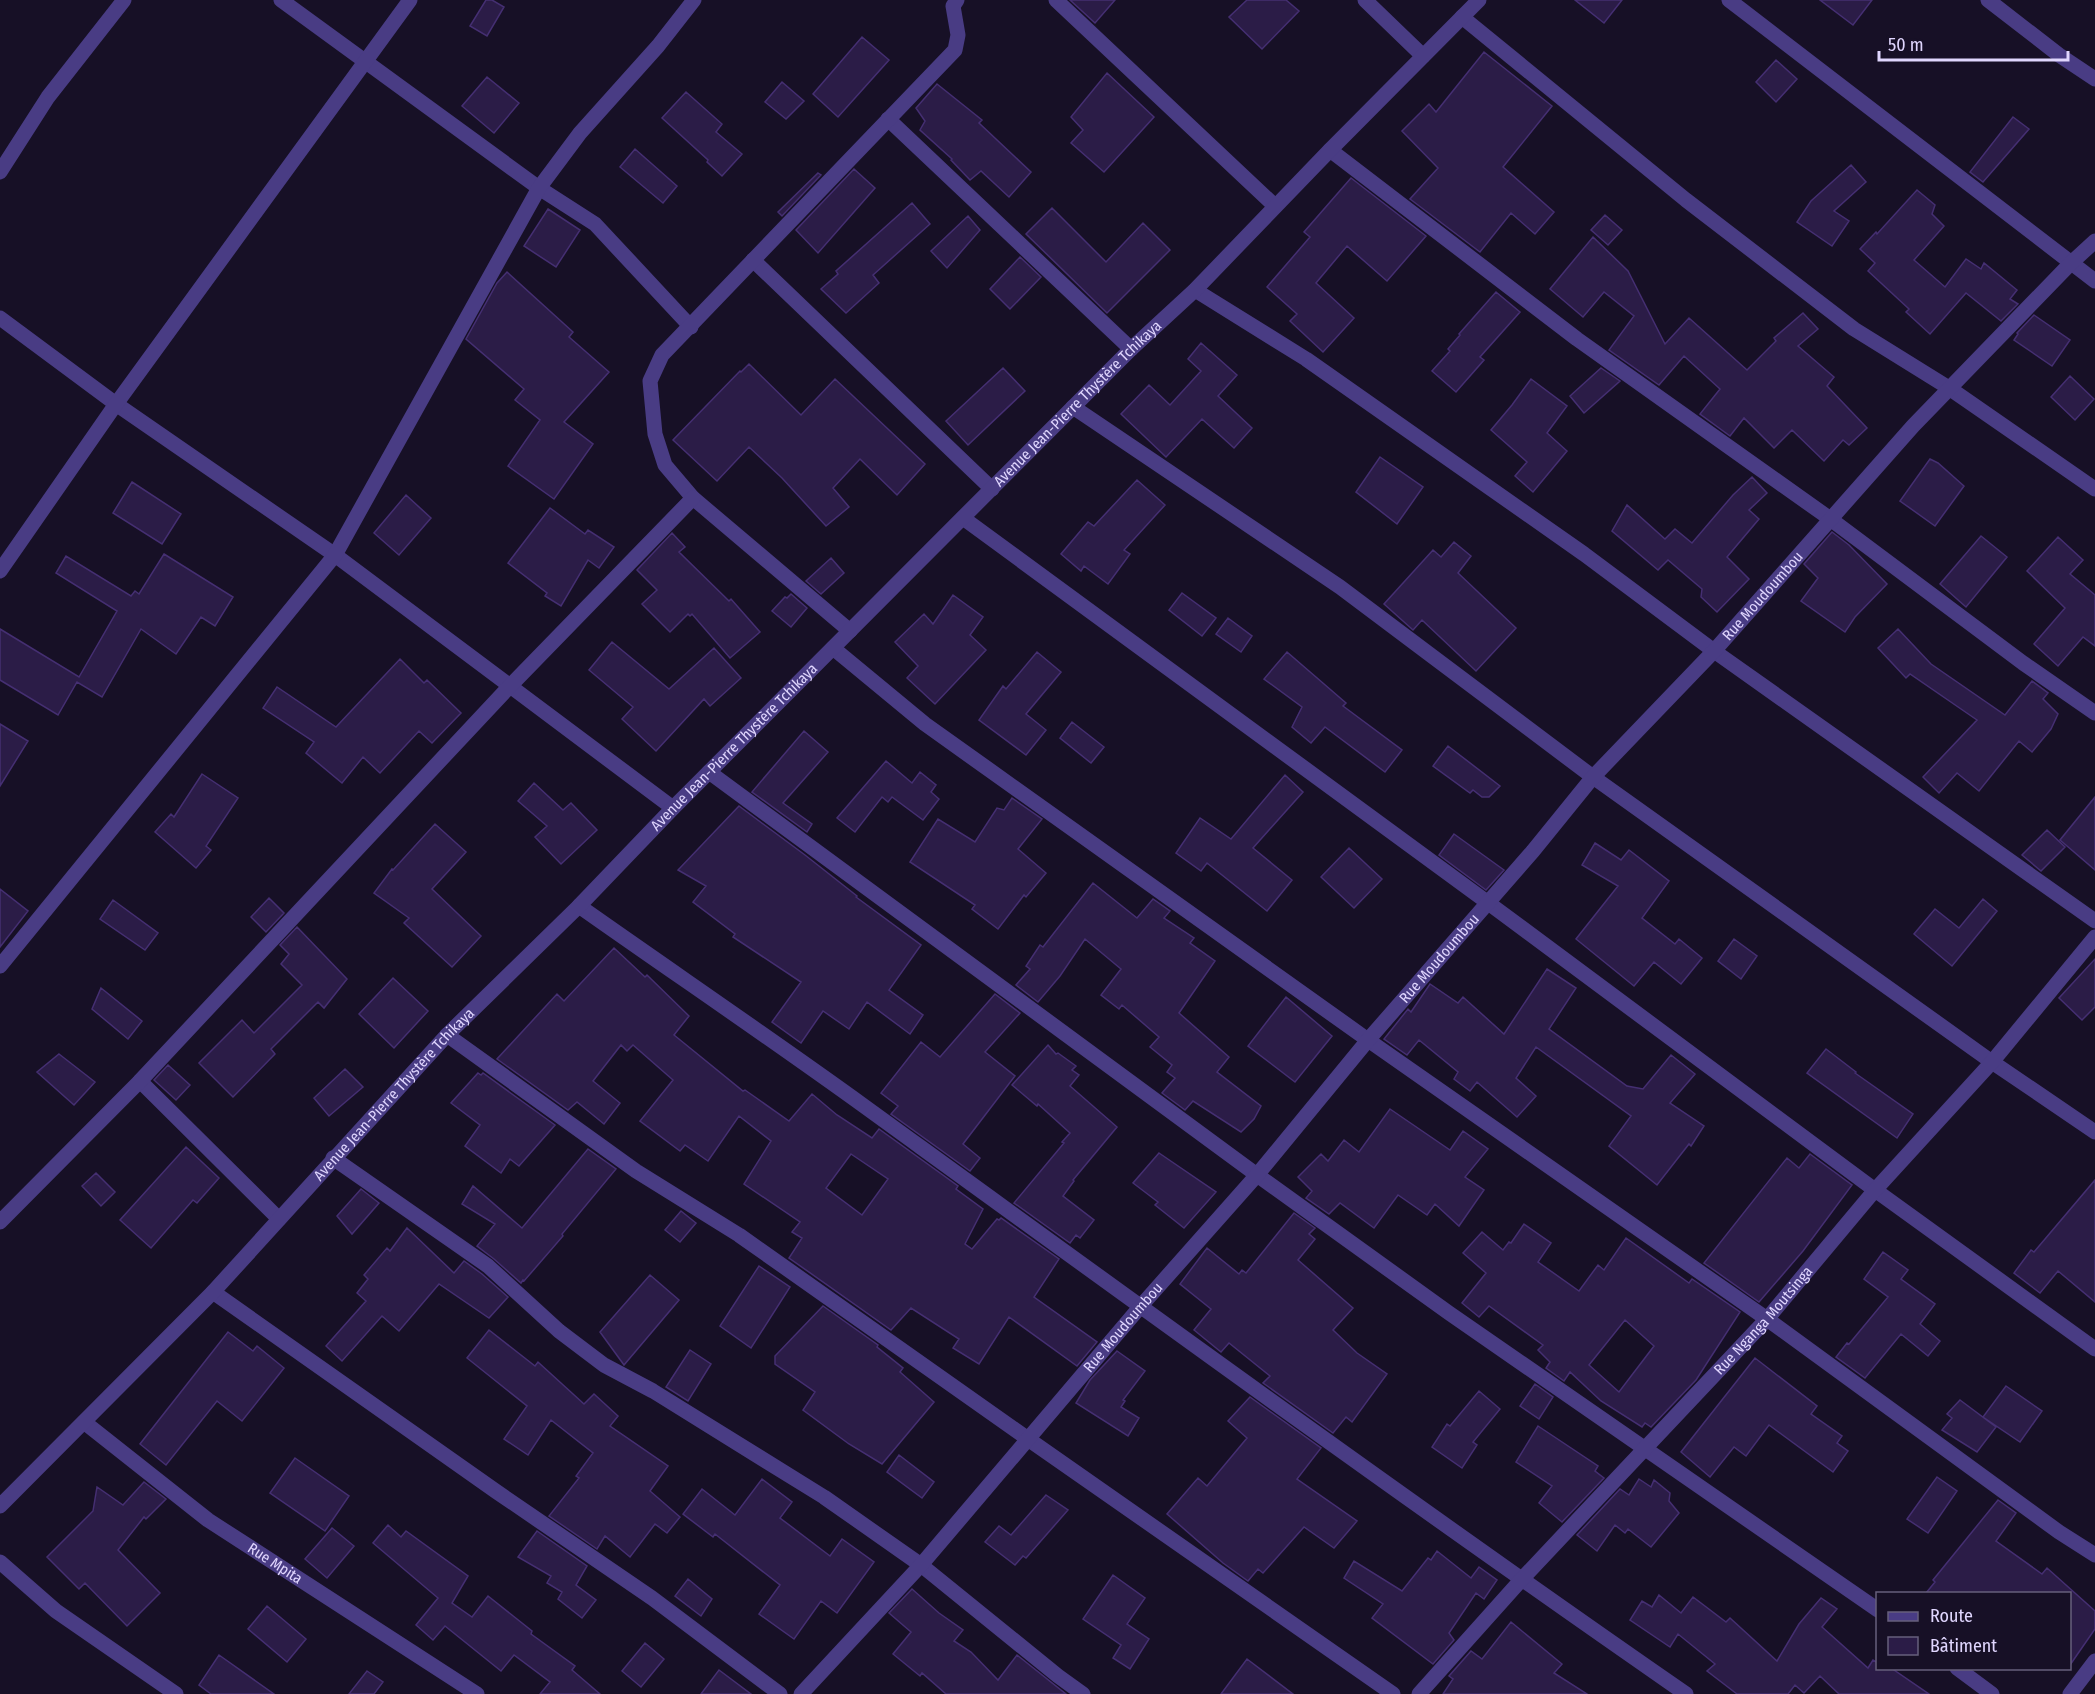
<svg xmlns="http://www.w3.org/2000/svg" width="2095" height="1694" viewBox="0 0 2095 1694" font-family="'Fira Sans Condensed',sans-serif">
<style>
.building{fill:#2b1c47;stroke:#452f72;stroke-width:1.5;fill-rule:evenodd}
.lines{fill:none;stroke-linecap:round;stroke-linejoin:round}
.minor{stroke:#493c84;stroke-width:15}
.tertiary{stroke:#493c84;stroke-width:15}
.labels{text-anchor:middle;stroke-width:4.5;stroke-linejoin:round;paint-order:stroke}
.street-label{font-size:15px;fill:#e0d6fe;stroke:#171026}
</style>
<rect width="100%" height="100%" fill="#171026"/>
<path class="building" d="M486,0h6l12,7 -17,29 -17,-10z
M1070,0h45l-20,23z
M1247,0h39l13,11 -37,38 -33,-32z
M1575,0h47l-18,23z
M1820,0h52l-19,25z
M862,37l27,23 -51,57 -25,-23z
M1484,52l68,54 -49,61 51,45 -19,22 -24,-21 -31,39 -70,-53 28,-31 -36,-37 27,-27 7,8z
M1776,60l21,19 -21,23 -20,-20z
M1107,73l47,44 -50,55 -33,-29 12,-13 -12,-13z
M487,77l32,26 -25,30 -32,-27z
M782,82l22,19 -18,18 -21,-17z
M937,84l45,36 -3,3 52,49 -22,25 -28,-26 -11,9 -19,-20 1,-1 -32,-29 5,-9 -9,-13z
M686,92l36,32 -6,8 26,22 -20,22 -15,-14 1,-2 -46,-42z
M2013,117l16,12 -46,53 -13,-10z
M635,149l42,37 -14,17 -43,-36z
M1851,165l15,17 -32,29 15,10 -17,25 -35,-24 14,-21z
M854,169l21,19 -57,65 -22,-23z
M818,173l3,2 -39,41 -4,-4z
M1351,178l75,58 -39,45 -40,-35 -31,37 38,35 -31,34 -33,-31 7,-7 -30,-27 43,-50 -6,-5z
M1917,190l18,15 -3,9 12,12 -30,34 31,27 21,-28 15,10 3,-6 33,27 -7,9 8,5 -17,17 -35,-28 -36,41 -24,-22 3,-3 -41,-38 7,-8 -15,-14 16,-17 1,2z
M912,203l18,21 -57,51 6,8 -33,30 -25,-24 17,-15 -2,-3z
M1052,208l54,54 37,-39 27,27 -63,63 -81,-79z
M548,209l32,21 -24,37 -32,-21z
M1605,215l17,15 -14,15 -17,-15z
M968,216l12,14 -33,38 -16,-17z
M1593,237l35,34 37,73 24,-26 58,52 29,-29 -2,-3 29,-25 15,16 -20,17 36,31 -7,9 40,42 -18,17 -6,-5 -19,21 -32,-31 -18,18 -30,-30 -14,18 -30,-22 20,-25 -36,-33 -25,29 -50,-35 25,-34 -30,-24 -21,25 -33,-28z
M1020,257l21,20 -31,32 -20,-20z
M507,272l66,60 -4,5 40,35 -45,50 29,22 -39,55 -46,-33 32,-46 -25,-20 9,-11 -58,-50 31,-56z
M1496,292l24,20 -40,45 4,3 -28,32 -24,-21 18,-20 -2,-2 12,-14 -1,-1z
M2034,315l36,25 -18,26 -38,-26 4,-6 -1,-1z
M1201,343l36,32 -19,21 34,32 -18,20 -32,-29 -36,38 -45,-43 28,-29 21,20 31,-34 -13,-12z
M749,364l52,51 34,-36 90,85 -28,31 -37,-36 -27,29 16,19 -23,19 -44,-48 -33,-31 -32,34 -44,-41 67,-69 1,1z
M1003,368l22,23 -57,54 -22,-24z
M1601,368l19,13 -36,32 -14,-17z
M2070,376l24,23 -19,21 -24,-23z
M1531,379l36,27 -20,27 20,18 -34,41 -18,-16 12,-14 -36,-32 21,-25z
M1380,457l43,30 -26,37 -41,-32z
M1930,459l8,4 26,23 -29,40 -35,-25z
M1752,477l15,16 -18,17 10,9 -32,38 22,22 -32,33 -16,-15 1,-8 -34,-29 -10,10 -46,-39 15,-26 38,34 10,-10 17,14 41,-48z
M1137,480l28,25 -41,45 6,4 -22,30 -24,-18 -3,5 -20,-17 27,-32 6,4z
M132,482l49,32 -19,30 -49,-31z
M406,495l25,23 -32,37 -25,-22z
M550,508l35,26 3,-4 26,17 -15,21 -11,-8 -27,46 -16,-10 2,-3 -39,-30z
M1832,532l17,13 38,39 -32,33 -10,15 -44,-31 17,-23 -14,-14z
M672,533l13,14 -6,5 50,49 2,-2 29,33 -30,26 -38,-44 -2,2 -2,-2 -18,18 -28,-28 15,-14 -20,-20z
M1981,536l26,21 -41,50 -26,-23z
M2058,537l25,23 -13,14 25,21v51l-12,-9 -25,29 -24,-22 31,-36 -38,-37z
M1454,542l17,14 -13,17 58,55 -40,43 -54,-51 -9,10 -29,-26 49,-54 8,7z
M164,554l69,43 -18,29 -14,-9 -25,37 -35,-25 -39,68 -25,-15 -19,33 -58,-35v-51l79,48 38,-66 -61,-38 10,-17 65,40 4,-5 4,3z
M831,558l13,15 -23,21 -15,-13z
M1182,593l34,25 -14,18 -33,-26z
M791,594l16,14 -16,19 -19,-16 13,-14 2,1z
M953,595l30,22 -13,18 16,15 -51,54 -28,-26 11,-12 -23,-24 29,-28 9,10z
M1228,618l24,18 -11,16 -25,-18z
M1898,629l33,35 74,51 27,-34 16,12 -5,6 15,15 -7,15 -19,23 -13,-11 -40,50 -22,-18 -18,20 -16,-16 54,-57 -67,-46 -4,4 -28,-30z
M612,642l57,47 45,-41 27,30 -31,28 -6,-7 -48,52 -34,-32 11,-12 -44,-37z
M1037,652l24,20 -35,42 20,16 -20,25 -47,-35 24,-34 3,3z
M1287,652l59,51 -3,3 59,44 -17,22 -60,-45 -14,16 -19,-16 10,-20 -38,-28z
M400,659l24,24 3,-3 34,33 -29,30 -13,-12 -39,42 -17,-16 -21,26 -36,-30 8,-11 -51,-34 14,-21 59,40z
M1072,722l32,25 -13,16 -31,-25z
M0,724l28,17 -28,45z
M804,731l24,21 -45,51 29,21 -5,8 -55,-40z
M1448,746l52,40 -11,11h-7l-9,-7 -3,3 -37,-27z
M886,761l26,22 8,-11 16,13 -5,7 8,7 -16,21 -31,-23 -4,5 -6,-5 -27,35 -18,-14z
M202,774l36,24 -32,48 5,4 -15,18 -41,-36 16,-18 3,3z
M1285,775l18,17 -50,56 39,32 -25,31 -60,-48 -6,8 -25,-18 24,-35 31,21z
M534,783l29,27 8,-7 26,27 -36,34 -26,-27 12,-11 -29,-25z
M2095,797v73l-35,-30z
M1012,798l30,21 -24,30 28,24 -20,24 -2,-2 -26,34 -26,-20 3,-4 -65,-43 28,-43 37,23 22,-34 7,2z
M739,806l66,49 52,41 -1,1 65,48 -32,45 34,25 -13,19 -43,-32 -18,27 -26,-18 -22,32 -29,-21 29,-40 -68,-45 2,-3 -42,-32 13,-16 -28,-16z
M435,824l31,28 -34,37 49,47 -29,31 -48,-44 5,-5 -35,-25 18,-24 1,1z
M2047,830l18,17 -24,24 -19,-16z
M1454,834l50,36 -18,20 -47,-35z
M1595,843l26,17 8,-10 40,31 -27,37 33,26 4,-5 23,19 -21,26 -27,-22 -20,24 -58,-47 42,-53 -36,-21z
M1349,848l33,31 -28,29 -33,-31z
M1093,883l44,35 16,-19 17,12 -6,7 30,20 -4,5 25,18 -36,52 50,44 -12,15 44,34 -7,13 -13,13 -48,-31 -8,9 -23,-17 13,-15 -8,-6 5,-7 -22,-18 9,-10 -37,-32 -3,4 -18,-14 20,-26 -36,-30 -25,37 -22,26 -22,-17 14,-16 -4,-3 14,-21 3,2z
M0,889l28,22 -28,36z
M269,898l15,15 -18,19 -15,-15z
M1983,899l14,12 -45,55 -38,-32 21,-25 24,19z
M113,900l45,33 -13,17 -45,-31z
M297,927l50,52 -23,29 -6,-6 -47,47 4,5 -42,43 -34,-34 43,-43 12,13 48,-48 -21,-21 8,-10 -9,-9z
M1734,939l23,17 -16,23 -23,-18z
M614,948l31,29 2,-2 42,41 -15,19 69,56 2,-1 44,31 23,-27 25,21 35,23 7,-9 79,57 -2,3 27,20 -18,35 7,5 25,-30 2,1 2,-2 58,41 -25,38 63,45 -20,24 -68,-49 -30,47 -26,-16 6,-9 -48,-31 -20,22 -102,-72 13,-20 -10,-6 8,-10 -56,-38 27,-43 -32,-25 -31,45 -23,-16 -5,6 -40,-30 33,-41 -40,-35 -6,6 -6,-6 -28,36 27,22 -16,21 -27,-22 -9,8 -71,-51 60,-65 7,7zM851,1154l37,25 -26,36 -36,-27z
M2095,959v48l-13,13 -23,-22z
M1547,969l29,19 -27,41 78,57 16,3 28,-34 24,19 -25,29 34,23 -13,20 -2,-2 -32,41 -48,-39 22,-30 -95,-69 -20,31 20,18 -19,21 -40,-35 -7,9 -16,-12 4,-7 -39,-32 -12,15 -23,-16 24,-30 3,3 19,-28 28,19 5,-6 41,37z
M393,978l35,33 -34,37 -35,-34z
M101,988l41,33 -14,18 -36,-30z
M995,994l25,19 -35,39 30,24 -52,68 17,14 -10,13 -79,-57 7,-8 -17,-13 40,-51 19,15z
M1286,997l46,39 -37,46 -47,-36z
M1048,1045l8,9 2,-1 18,13 -4,4 7,5 -9,11 47,41 -44,53 1,1 -11,15 31,24 -14,18 -4,-3 -6,8 -56,-40 50,-60 -2,-1 8,-9 -32,-29 -1,2 -25,-21z
M1826,1049l30,23 -1,1 58,41 -16,24 -90,-65z
M59,1054l36,28 -21,23 -37,-33z
M168,1065l22,20 -14,15 -22,-20z
M345,1069l18,18 -34,29 -15,-18z
M478,1073l3,2 2,-2 72,52 -36,41 -9,-7 -9,14 -36,-27 15,-21 -29,-22z
M1390,1109l60,41 13,-19 25,18 -23,28 19,13 -25,36 -24,-22 -8,11 -29,-20 -24,33 -34,-25 -11,11 -23,-16 6,-7 -14,-14 23,-23 7,7 16,-21 15,12z
M186,1147l33,31 -22,25 -4,-3 -42,48 -31,-28z
M588,1149l28,20 -54,65 1,2 -39,45 -1,-1 -2,3 -27,-24 -17,-13 18,-22 -33,-20 11,-18 49,42z
M1159,1153l57,39 -32,36 -29,-23 3,-3 -25,-19z
M1810,1154l42,31 -49,66 -44,51 -55,-39 83,-105 12,10z
M96,1173l19,19 -14,14 -19,-20z
M2095,1180v122l-37,-31 -18,22 -26,-20 17,-23 3,2z
M361,1189l18,14 -27,31 -15,-18z
M681,1211l15,12 -16,19 -15,-12z
M1294,1213l21,15 -6,6 6,5 -17,21 55,48 -20,22 24,23 30,21 -35,48 -6,-5 -13,16 -70,-50 7,-7 -41,-33 -8,9 -27,-22 17,-21 -31,-25 27,-36 32,26 3,-4 4,3z
M1524,1224l27,19 -13,19 41,29 19,-26 6,5 22,-32 63,45 3,-4 48,33 -44,68 -45,47 -6,-4 -3,4 -41,-26 -31,-29 -6,9 -18,-13 4,-6 -12,-12 5,-5 -54,-39 -10,11 -17,-14 24,-30 -23,-20 19,-21 21,18 6,-8 2,1zM1625,1320l29,26 -35,46 -30,-27z
M407,1228l47,45 10,-12 18,13 26,23 -19,21 -50,-34 -40,47 -17,-15 -40,45 -16,-15 40,-45 -9,-8 11,-14 -4,-4 23,-27 3,3z
M1883,1252l25,18 -7,9 34,25 -15,20 20,17 -12,15 -27,-22 -36,44 -29,-21 11,-14 2,1 39,-47 -24,-18z
M759,1266l31,21 -39,61 -31,-22z
M650,1275l29,25 -55,65 -24,-33z
M823,1306l55,39 -1,2 26,21 -3,4 34,30 -52,62 -33,-20 -46,-34 12,-18 -40,-28v-8z
M489,1330l46,36 3,-4 46,42 10,-10 24,22 -8,10 58,40 -18,25 30,26 -13,16 -12,-9 -25,33 -25,-21 -8,13 -48,-33 30,-38 -3,-2 17,-23 -42,-33 -23,35 -24,-16 23,-33 -60,-48z
M228,1332l25,19 4,-5 27,22 -42,53 -25,-20 -51,64 -26,-21z
M690,1350l21,14 -23,37 -22,-14z
M1117,1351l28,20 -22,29 2,1 -4,6 18,11 -11,18 -52,-33 14,-23z
M1755,1358l62,48 -6,8 31,22 -5,7 11,8 -15,21 -64,-47 -23,31 -12,-9 -24,30 -29,-25z
M1535,1384l18,13 -14,22 -19,-13z
M2006,1386l36,25 -22,31 -37,-25z
M1479,1391l21,18 -27,33 4,3 -15,23 -30,-21 15,-23 3,2z
M1250,1397l71,51 -24,31 60,42 -23,27 -30,-21 -41,46 -5,-4 -10,12 -25,-18 -56,-49 31,-36 9,8 40,-48 -19,-17z
M1960,1400l36,27 -19,25 -35,-22 10,-12 -5,-4z
M1538,1426l60,40 -3,5 9,7 -42,44 -23,-19 13,-17 -36,-24z
M899,1455l35,27 -12,16 -35,-26z
M295,1458l54,38 -24,35 -55,-38z
M1937,1477l20,14 -29,42 -21,-14z
M762,1479l30,23 -12,16 50,38 12,-17 32,23 -37,51 -16,-12 -27,38 -35,-25 21,-29 -65,-51 -2,3 -30,-23 19,-25 33,26z
M1639,1479l12,8 3,-7 16,13 -1,8 10,12 -28,34 -23,-18 -3,4 -10,-8 -18,26 -20,-16 43,-46 9,6z
M144,1482l22,17 -20,20 -2,-2 -26,33 42,43 -33,33 -42,-43 -6,6 -32,-32 46,-46 4,-24 26,18z
M1046,1495l22,15 -42,48 -3,-2 -8,9 -30,-23 14,-16 12,9z
M1998,1500l18,13 -20,28 46,33 5,-6 48,43v18l-25,36v-72h-144l9,-11 -2,-2z
M388,1525l13,12 5,-6 62,45 -16,27 20,14 16,-21 44,35 -1,3 44,32 -3,4 28,24h-60l10,-12 -36,-27 -13,16 -56,-45 -12,14 -17,-15 22,-27 -65,-55z
M332,1528l22,18 -27,32 -22,-19z
M537,1531l50,35 -11,19 20,15 -14,18 -24,-19 4,-7 -15,-9 4,-7 -33,-19z
M1437,1551l34,27 8,-11 18,13 -13,19 -8,-6 -27,40 5,7 -21,24 -61,-46 11,-14 -39,-26 10,-17 48,30 26,-33 3,2z
M1113,1575l32,23 -18,26 22,15 -19,30 -17,-11 8,-13 -38,-26z
M688,1579l24,20 -11,17 -26,-20z
M912,1589l27,24 24,17 -9,11 17,11 27,28 19,-25 49,39h-120l-24,-21 -2,3 -27,-22 18,-22 -22,-19z
M1659,1595l22,18 12,-16 33,25 4,-4 47,43 22,-37 22,-26 16,11 -15,18 46,41 5,-8 5,3v5h13l38,26h-90l-19,-18 -16,17 -9,-8 -7,9h-51l-30,-23 8,-7 -37,-30 -8,13 -40,-27 12,-19 10,6z
M267,1606l39,33 -19,23 -39,-33z
M1511,1622l51,42 -8,9 33,21h-144l10,-15 -4,-3 22,-25 11,8z
M645,1643l19,16 -23,28 -19,-16z
M219,1655l55,39h-63l-12,-9z
M1247,1659l46,35h-72z
M719,1670l32,24h-50z
M367,1671l16,11 -9,12h-25z"/>
<g class="lines">
<g class="minor">
<path d="M281,0l258,188 56,36 96,103"/>
<path d="M1056,0l219,206"/>
<path d="M1365,0l58,56"/>
<path d="M1729,0l366,281"/>
<path d="M1988,0l71,55 36,24"/>
<path d="M1462,17l224,183 168,129 95,59 146,101"/>
<path d="M888,119l243,230"/>
<path d="M1330,150l247,189 252,179 194,145 72,50"/>
<path d="M0,172l48,-75 76,-97"/>
<path d="M753,260l239,229"/>
<path d="M1195,290l111,69 278,195 130,97 381,270"/>
<path d="M0,318l116,86 219,151 338,253"/>
<path d="M1073,407l267,180 253,190 399,285 103,70"/>
<path d="M963,518l524,384 388,288 220,159"/>
<path d="M0,571l116,-167 294,-404"/>
<path d="M850,631l-157,-133 -28,-33 -10,-31 -5,-53 12,-26 293,-305 3,-15 -5,-29 4,-6"/>
<path d="M833,648l92,76 443,316 399,279 292,213 36,23"/>
<path d="M709,772l548,403 192,138 429,297"/>
<path d="M579,906c95,67 191,132 285,200 273,198 545,396 822,588"/>
<path d="M0,966l335,-411 204,-367 41,-55 78,-87 36,-46"/>
<path d="M447,1035l189,136 103,64 289,204 365,255"/>
<path d="M140,1081l139,138"/>
<path d="M333,1158l155,108 71,65 45,34 49,26 171,106 97,68 137,111 25,18"/>
<path d="M0,1222l140,-141 370,-395 183,-188"/>
<path d="M213,1292l284,200 155,106 128,96"/>
<path id="s1" d="M84,1422l124,98 269,174"/>
<path d="M0,1562l56,49 120,83"/>
<path d="M1957,1668l35,26"/>
<path id="s2" d="M801,1694l120,-129 219,-258 117,-132 111,-135 165,-189 60,-74 121,-126 199,-225 157,-162 25,-23"/>
<path id="s3" d="M1419,1694l102,-114 246,-261 108,-129 117,-128 103,-125"/>
<path d="M2070,1694l25,-33"/>
</g>
<path class="tertiary" id="s4" d="M0,1506l213,-214 234,-257 132,-129 94,-98 458,-459 64,-59 135,-140 149,-150"/>
</g>
<g class="labels">
<g class="street-label">
<text dy="5" stroke="none"><textPath href="#s4" startOffset="1542">Avenue Jean-Pierre Thystère Tchikaya</textPath></text>
<text dy="5" stroke="none"><textPath href="#s2" startOffset="1460">Rue Moudoumbou</textPath></text>
<text dy="5" stroke="none"><textPath href="#s4" startOffset="1056">Avenue Jean-Pierre Thystère Tchikaya</textPath></text>
<text dy="5" stroke="none"><textPath href="#s2" startOffset="974">Rue Moudoumbou</textPath></text>
<text dy="5" stroke="none"><textPath href="#s4" startOffset="570">Avenue Jean-Pierre Thystère Tchikaya</textPath></text>
<text dy="5" stroke="none"><textPath href="#s3" startOffset="508">Rue Nganga Moutsinga</textPath></text>
<text dy="5" stroke="none"><textPath href="#s2" startOffset="488">Rue Moudoumbou</textPath></text>
<text dy="5" stroke="none"><textPath href="#s1" startOffset="238">Rue Mpita</textPath></text>
</g>
</g>
<rect x="1876" y="1592" width="195" height="78" fill="#171026" stroke="#675f7c" stroke-width="1.5"/>
<rect x="1888" y="1612" width="30" height="9" fill="#493c84" stroke="#675f7c" stroke-width="1.5"/>
<text x="1930" y="1622" font-size="18" fill="#e0d6fe">Route</text>
<rect x="1888" y="1637" width="30" height="18" fill="#2b1c47" stroke="#675f7c" stroke-width="1.5"/>
<text x="1930" y="1652" font-size="18" fill="#e0d6fe">Bâtiment</text>
<path d="M1879 51v9h189v-9" fill="none" stroke="#e0d6fe" stroke-width="3"/>
<text x="1888" y="51" font-size="18" fill="#e0d6fe" stroke="#171026" stroke-width="4.5" paint-order="stroke">50 m</text>
</svg>
